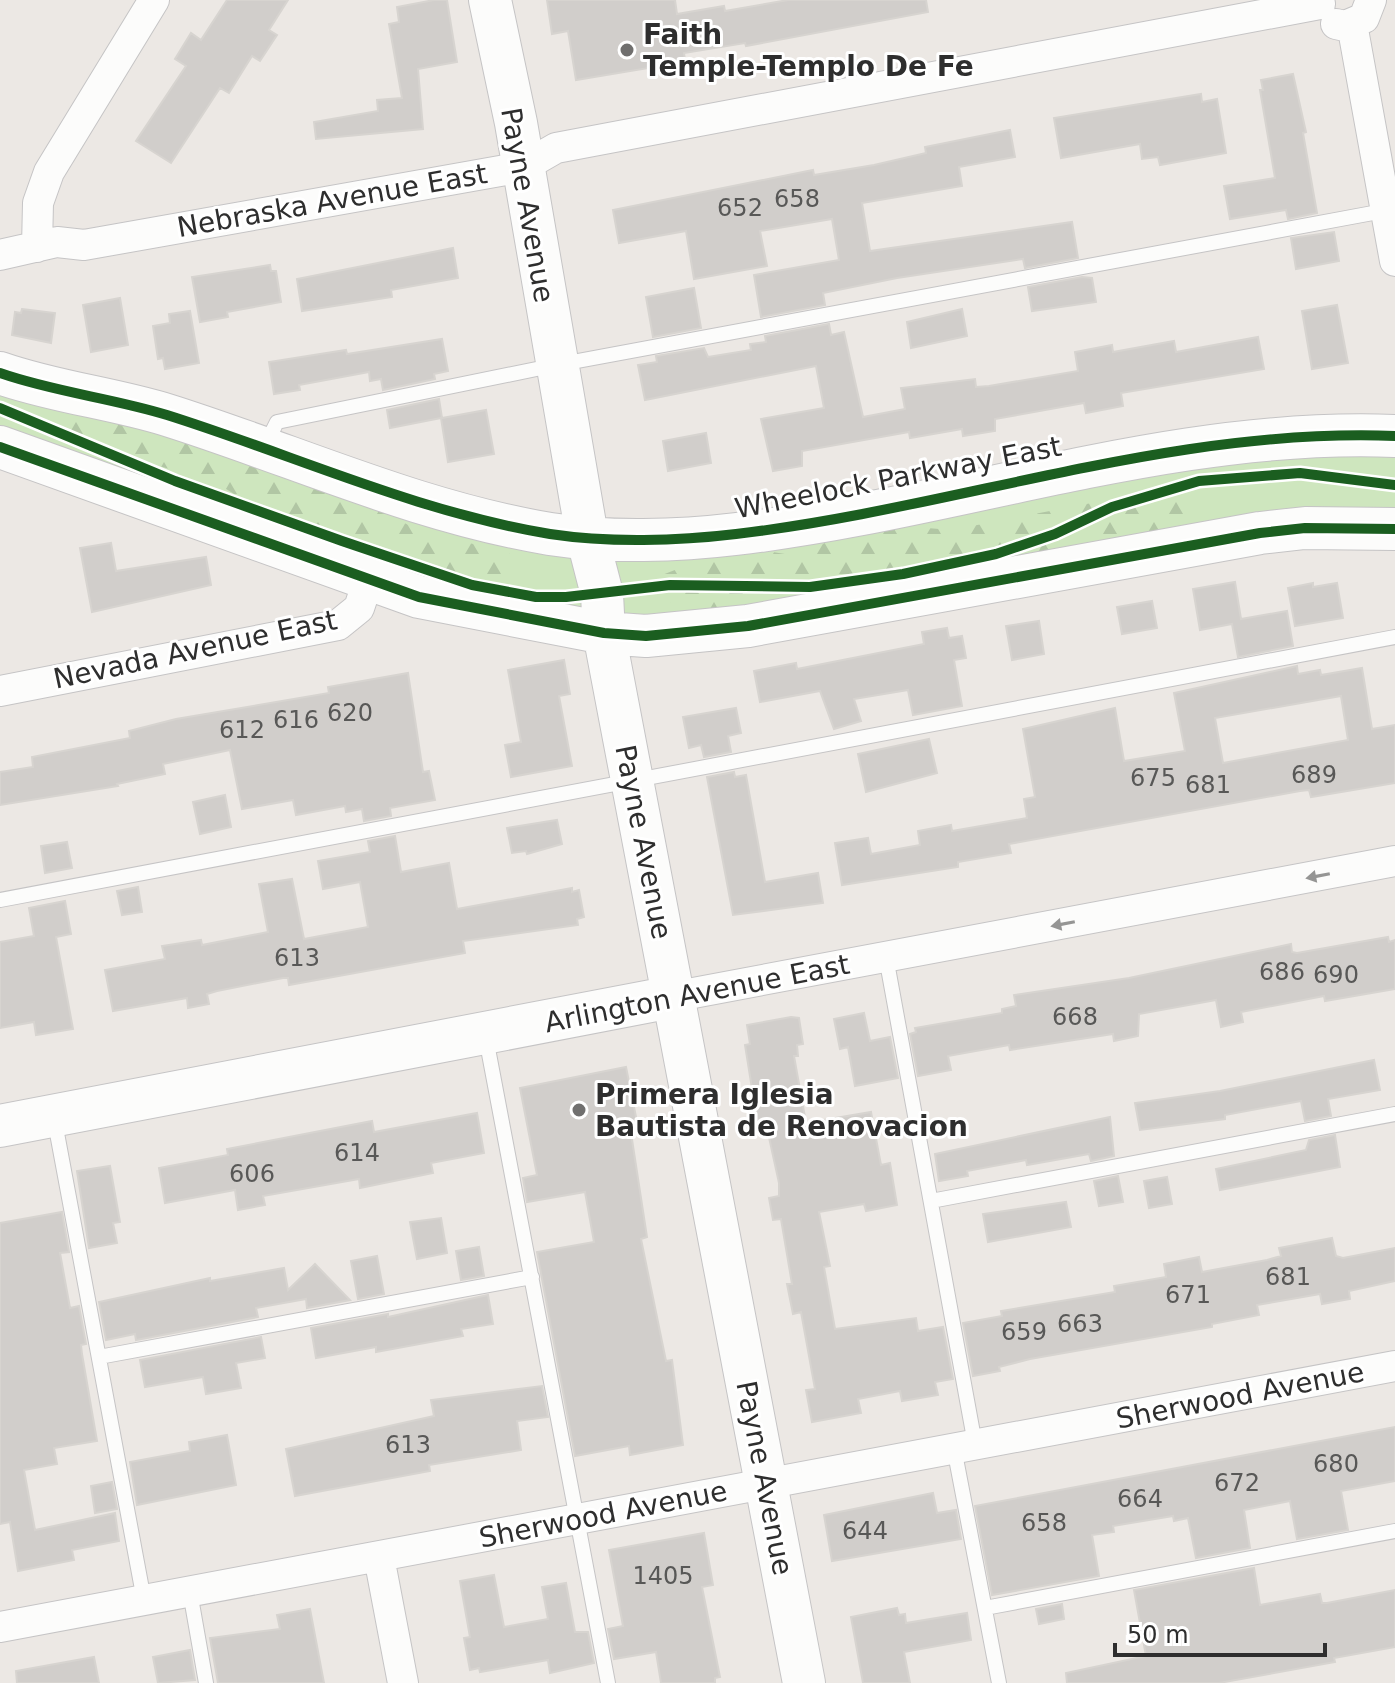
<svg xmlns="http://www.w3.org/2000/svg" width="1395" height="1683" viewBox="0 0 1395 1683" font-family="'DejaVu Sans',sans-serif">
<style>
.grass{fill:#cee6be}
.forest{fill:url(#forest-firs)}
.building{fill:#d1cecb;stroke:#d7d4d0;stroke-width:2;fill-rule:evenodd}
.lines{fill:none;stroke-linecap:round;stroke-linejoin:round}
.lane-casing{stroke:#c5c4c5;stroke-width:16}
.street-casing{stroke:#c5c4c5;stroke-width:32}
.secondary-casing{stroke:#c5c4c5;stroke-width:44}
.lane{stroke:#fcfcfb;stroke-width:14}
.street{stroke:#fcfcfb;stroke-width:30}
.secondary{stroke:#fcfcfb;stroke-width:42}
.cycleway-casing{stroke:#fff;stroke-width:15}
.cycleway{stroke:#1b5e20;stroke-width:10}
.oneway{fill:#959594}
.poi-dot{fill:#706f6e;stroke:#fff;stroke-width:3}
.labels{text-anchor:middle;stroke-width:6;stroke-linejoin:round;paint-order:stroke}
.number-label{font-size:24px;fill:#585857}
.poi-label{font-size:28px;font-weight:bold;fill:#2e2e2e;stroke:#fff;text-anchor:start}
.street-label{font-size:28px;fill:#2e2e2e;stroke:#fff}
</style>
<defs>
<pattern id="forest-firs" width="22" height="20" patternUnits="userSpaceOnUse" patternTransform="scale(2)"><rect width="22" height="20" fill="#cee6be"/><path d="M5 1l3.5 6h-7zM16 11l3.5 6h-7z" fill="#b1c6a4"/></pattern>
</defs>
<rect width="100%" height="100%" fill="#ece8e4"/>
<path class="grass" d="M0,384l542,160 610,-76 243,-21v68l-548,83 -212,20 -81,-8 -151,-37 -403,-139z"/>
<path class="forest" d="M46,414l68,2 215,67 85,45 96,26 10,23 -84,-6 -60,-36 -52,3 -63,-27 -46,-29 -105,-30 -80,-31z
M1170,498l15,9 -2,13 -8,10 -413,74 -67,6 -34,-11 -4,-22 79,-31 61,10 71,-33 83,7 151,-29z"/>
<path class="building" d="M227,0h61l-19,30 8,5 -17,26 -8,-5 -23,37 -9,-5 -49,75 -35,-22 50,-75 -11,-7 16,-26 10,7z
M434,0h13l10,62 -39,7 5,60 -107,10 -2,-17 64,-11 -1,-11 25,-2 -13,-74 10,-2 -2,-15z
M547,0h128l2,14 47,-8 1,5 63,-11h138l2,12 -182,34 -1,-3 -61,10 2,15 -29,5 -3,-6 -78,13 -8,-49 -16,3z
M1293,74l13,58 -3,1 14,80 -29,6 -2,-9 -56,9 -6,-33 51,-8 -15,-88h3l-2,-10z
M1201,94l1,8 15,-3 9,54 -66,12 -2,-8 -16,2 -2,-15 -79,14 -7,-40z
M1010,130l5,27 -56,10 3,19 -100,17 8,48 202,-29 6,36 -53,10 -2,-9 -126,19 -74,15 2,12 -64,12 -7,-42 85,-15 -7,-41 -72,12 7,35 -73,13 -8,-48 -67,12 -6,-33 200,-40 1,5 60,-10 52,-12 -1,-6z
M1334,232l5,29 -43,8 -5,-31z
M453,248l5,30 -67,12 1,7 -90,14 -5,-32z
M270,265l1,6h5l5,31 -54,10 1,5 -28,5 -8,-45z
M1082,277l10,1 4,24 -64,9 -4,-24z
M694,288l7,40 -48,9 -7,-40z
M120,298l8,47 -37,7 -8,-47z
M1337,305l11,58 -36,6 -10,-58z
M22,309l33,4 -4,30 -39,-8 3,-23 6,1z
M962,309l5,27 -56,12 -4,-26z
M190,311l9,52 -34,6 -2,-11 -5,1 -5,-33 17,-3 -1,-9z
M829,324l2,11 13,-3 19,85 42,-8 -4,-21 74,-9 1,8 13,-1 89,-15 -3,-19 37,-7 1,7 61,-11 2,11 82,-15 6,32 -143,24 2,13 -37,7 -2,-10 -89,16v12l-32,5 -1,-7 -52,9 -1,-6 -107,19v15l-29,5 -12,-52 63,-11 -8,-42 -171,34 -7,-35 19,-3 -1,-6 48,-8 4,9 43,-7 -1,-6 16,-2 -1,-6z
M442,339l6,32 -14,3 1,5 -52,11 -2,-11 -11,2 -1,-9 -70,13 1,5 -26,4 -5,-32 77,-12 1,4z
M439,399l3,19 44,-8 8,44 -46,8 -7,-44 -51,10 -3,-18z
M706,433l5,30 -43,8 -5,-30z
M111,543l5,28 90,-14 5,28 -119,27 -12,-64z
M1235,582l6,37 46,-8 6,35 -55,11 -6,-33 -32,6 -7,-41z
M1313,583v4l24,-4 6,35 -48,8 -7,-38z
M1152,601l5,27 -35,6 -5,-27z
M1039,621l5,33 -32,6 -6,-34z
M947,628l2,10 13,-2 4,22 -12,2 8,46 -49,9 -5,-25 -54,9 7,22 -27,8 -14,-38 -60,11 -6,-31 42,-8 1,6 127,-25 -2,-12z
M564,660l6,34 -11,2 13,70 -61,11 -6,-32 16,-3 -13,-72z
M1297,666l1,8 22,-4 1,5 41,-7 10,61 23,-4v58l-84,14 -2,-7 -9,1 -291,53 2,9 -53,9v5l-116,18 -7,-42 33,-5 3,16 49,-9 -2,-14 33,-6 1,6 75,-13 -3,-19 11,-2 -12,-68 92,-21 9,53 61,-10 -11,-58zM1341,696l7,44 -125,23 -8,-45z
M408,673l15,99 6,-1 6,29 -45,8 1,8 -27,5 -2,-12 -16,3 -1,-6 -49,9 -3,-15 -51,9 -12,-59 -67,14 2,10 -48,10 1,2 -118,19v-33l33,-5 -1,-10 98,-19 -1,-7 47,-12 153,-26 -1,-6z
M736,708l5,25 -13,3 3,16 -27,5 -3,-12 -12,3 -6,-31z
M929,739l8,34 -71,19 -8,-38z
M734,772l1,5 11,-2 19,107 53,-9 5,30 -90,12 -26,-138z
M225,795l6,32 -31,7 -7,-32z
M557,820l5,24 -35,10 -1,-3 -14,2 -5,-25z
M395,836l6,36 48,-9 8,46 115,-21v4l7,-2 5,27 -7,2 1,6 -115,16 2,12 -176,32 -1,-7h-5l-66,13 -10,3 2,10 -21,4 -1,-10 -74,13 -8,-41 60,-11 -3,-13 39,-6 1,5 66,-13 -9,-48 33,-5 12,60 64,-12 -8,-45 -37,7 -5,-28 52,-9 -2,-11z
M67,842l5,26 -27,5 -4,-27z
M138,887l4,25 -20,3 -5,-24z
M65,901l6,33 -15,3 17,92 -37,6 -2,-13 -34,6v-86l34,-6 -5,-28z
M1388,937l1,5 6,-2v49l-70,12 -1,-5 -83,16 2,10 -22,5 -5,-27 -77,14 -1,22 -24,5 -1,-7 -103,16 -1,-5 -61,11 3,14 -33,6 -8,-42 6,-2 -1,-4 87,-15v-4l14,-3 -2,-11 115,-17 162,-34 1,8 5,1z
M864,1013l6,28 20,-4 8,41 -43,8 -7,-39 -8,2 -6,-30z
M791,1017l8,1 4,26 -6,1 1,11h-4l12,67 65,-11 10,53 9,-2 7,42 -31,6 -2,-7 -45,8 11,54 -6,1 11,62 81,-11 2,13 25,-4 10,52 -18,3 3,13 -36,6 -2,-10 -42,8 3,14 -49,9 -6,-32 9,-1 -14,-77 -8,2 -6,-30h5l-11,-65 -8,1 -4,-22 10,-2v-13l-14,-64 -8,1 -12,-75 5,-1 -3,-19z
M1374,1060l6,30 -52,9 3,17 -26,5 -4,-20 -76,14v4l-85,11 -5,-27 85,-12z
M626,1067l13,65 -8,1 16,104 -6,2 25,122 6,-1 11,85 -53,10 -1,-9 -54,10 -38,-204 57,-10 -9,-50 -58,10 -4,-24 14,-3 -17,-87z
M477,1113l7,40 -53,10 2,10 -73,15 -1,-9 -96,17 2,9 -27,5 -3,-20 -70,13 -6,-35 69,-13 -1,-6 145,-28 2,11z
M1110,1117l4,39 -23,5 -2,-7 -62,11 -1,-5 -59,11 1,5 -29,5 -4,-27z
M1335,1135l5,32 -120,23 -4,-21 90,-19 3,-10z
M110,1166l10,56 -7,1 4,20 -28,5 -12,-77z
M1118,1176l5,26 -24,4 -5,-25z
M1167,1177l5,27 -23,4 -5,-27z
M1066,1202l5,25 -83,15 -5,-28z
M62,1212l7,40 -9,1 10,55 9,-2 7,38 -5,1 1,9 15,87 -43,7 3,16 -33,6 11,60 80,-17 4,28 -47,9 2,10 -56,11 -8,-49 -10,2v-301z
M441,1218l6,35 -30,6 -7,-37z
M1332,1238l4,18 7,2 52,-10v33l-46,10 1,8 -28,5 -2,-10 -63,11 2,10 -47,9v3l-182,32 -31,8 1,4 -27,5 -10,-53 39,-7 -1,-5 114,-19 -1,-6 52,-9 -2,-13 35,-7 3,15 65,-12 14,-4 -2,-8z
M479,1247l5,29 -23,4 -5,-29z
M377,1256l7,38 -26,5 -7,-38z
M315,1264l35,36 -43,8 -1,-9 -50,9 2,9 -122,23 -1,-6 -29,6 -7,-38 111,-24v3l74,-13 4,22z
M488,1295l5,29 -32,5 2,7 -87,16v-5l-60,11 -5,-30 77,-14v3z
M261,1337l4,21 -29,5 5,25 -35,6 -3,-17 -58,10 -5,-27z
M542,1386l6,31 -31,4 4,29 -92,15 1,6 -135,25 -9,-47 148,-33 -3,-16z
M1395,1427v54l-54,10 7,39 -51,9 -7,-38 -46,9 6,38 -54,10 -8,-40 -14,3 -1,-5 -60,10 1,6 -22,3 7,41 -107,19 -17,-89z
M227,1435l9,50 -99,20 -7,-43 60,-11 -1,-9z
M112,1482l5,27 -22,4 -4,-27z
M933,1493l4,20 19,-3 5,29 -129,22 -8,-46z
M704,1533l9,52 -11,2 18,90 -5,1v5h-54l-5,-31 -42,7 -6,-30 15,-3 -14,-76z
M1254,1568l6,37 60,-11 2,9h5l68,-13v57l-61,11 1,4 -116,21h-152l-1,-10 80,-17 -12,-66z
M494,1575l10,52 44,-8 -6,-32 24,-4 9,49h13l6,31 -44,10 -2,-13 -68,12 -1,-4 -9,2 -6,-32 6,-1 -10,-56z
M1062,1604l2,15 -25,5 -3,-15z
M897,1608l2,7 6,-1 1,9 61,-10 4,27 -67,12 6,31h-47l-12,-66z
M310,1609l14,74h-106l-8,-45 70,-9 -3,-14z
M190,1650l5,30 -37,3 -5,-26z
M94,1657l5,26h-82l-1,-12z"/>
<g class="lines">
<g class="lane-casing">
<path id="lane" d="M265,446l12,-24 279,-57 833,-155
M0,900l1395,-263
M886,957l89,487
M486,1038l122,645
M54,1117l90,483
M931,1201l464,-87
M99,1357l433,-80
M954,1448l45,235
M190,1592l16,91
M985,1608l410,-77"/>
</g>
<g class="street-casing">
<path id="street" d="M1336,24l9,2 19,-8 7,-18
M1352,24l43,237
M37,247l1,-44 11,-31 105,-172
M0,255l57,-13 27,3 439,-78 33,-19 764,-144
M0,691l338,-66 21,-17 9,-27
M672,997l723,-136
M379,1557l24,126
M0,1627l1395,-261"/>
</g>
<g class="secondary-casing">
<path id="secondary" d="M490,0l26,123 71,413 15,58 2,39 200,1050
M0,373c54,19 112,25 167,42 127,40 250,97 383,119 59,9 128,7 186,0 221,-26 434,-107 659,-98
M0,447l419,150 185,36 42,3 102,-10 512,-93 45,-5 90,1
M0,1126l672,-129"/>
</g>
<use href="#lane" class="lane"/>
<use href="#street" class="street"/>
<use href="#secondary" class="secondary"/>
<g class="cycleway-casing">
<path id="cycleway" d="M0,373c54,19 112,25 167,42 127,40 250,97 383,119 59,9 128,7 186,0 221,-26 434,-107 659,-98
M0,408l175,73 167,60 130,44 64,12h30l104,-12 140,2 93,-13 93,-20 59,-20 57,-27 87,-26 101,-8 95,12
M0,447l419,150 185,36 42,3 102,-10 512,-93 45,-5 90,1"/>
</g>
<use href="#cycleway" class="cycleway"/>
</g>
<defs><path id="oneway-solid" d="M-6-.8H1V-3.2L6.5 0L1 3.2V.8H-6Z" transform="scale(2)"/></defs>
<g class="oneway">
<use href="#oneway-solid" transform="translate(1318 876) rotate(169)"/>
<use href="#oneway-solid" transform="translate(1063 924) rotate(169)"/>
</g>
<g class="poi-dot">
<circle cx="627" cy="50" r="8"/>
<circle cx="579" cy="1110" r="8"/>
</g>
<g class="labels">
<g class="number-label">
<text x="797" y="207">658</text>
<text x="740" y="216">652</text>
<text x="350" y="721">620</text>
<text x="296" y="728">616</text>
<text x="242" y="738">612</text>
<text x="1314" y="783">689</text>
<text x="1153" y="786">675</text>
<text x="1208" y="793">681</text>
<text x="297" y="966">613</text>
<text x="1282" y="980">686</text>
<text x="1336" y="983">690</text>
<text x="1075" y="1025">668</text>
<text x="357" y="1161">614</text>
<text x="252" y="1182">606</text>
<text x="1288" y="1285">681</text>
<text x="1188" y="1303">671</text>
<text x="1080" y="1332">663</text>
<text x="1024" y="1340">659</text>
<text x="408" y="1453">613</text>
<text x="1336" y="1472">680</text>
<text x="1237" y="1491">672</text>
<text x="1140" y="1507">664</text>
<text x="1044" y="1531">658</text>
<text x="865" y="1539">644</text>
<text x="663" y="1584">1405</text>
</g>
<g class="poi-label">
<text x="643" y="44">Faith<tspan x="643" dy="32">Temple-Templo De Fe</tspan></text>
<text x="595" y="1104">Primera Iglesia<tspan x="595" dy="32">Bautista de Renovacion</tspan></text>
</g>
<g class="street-label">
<text transform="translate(332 200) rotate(-10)" y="10">Nebraska Avenue East</text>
<text transform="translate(528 205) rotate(80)" y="10">Payne Avenue</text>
<text transform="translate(898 477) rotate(-11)" y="10">Wheelock Parkway East</text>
<text transform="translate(195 649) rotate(-12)" y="10">Nevada Avenue East</text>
<text transform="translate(644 842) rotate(79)" y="10">Payne Avenue</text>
<text transform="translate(697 993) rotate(-11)" y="10">Arlington Avenue East</text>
<text transform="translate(1240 1395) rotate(-11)" y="10">Sherwood Avenue</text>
<text transform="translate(765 1478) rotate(79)" y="10">Payne Avenue</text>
<text transform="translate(603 1514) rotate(-11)" y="10">Sherwood Avenue</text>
</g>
</g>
<path d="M1115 1643v12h210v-12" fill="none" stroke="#2e2e2e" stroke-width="4"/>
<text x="1127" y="1643" font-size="24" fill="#2e2e2e" stroke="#ffffff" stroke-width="6" paint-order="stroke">50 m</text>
</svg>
